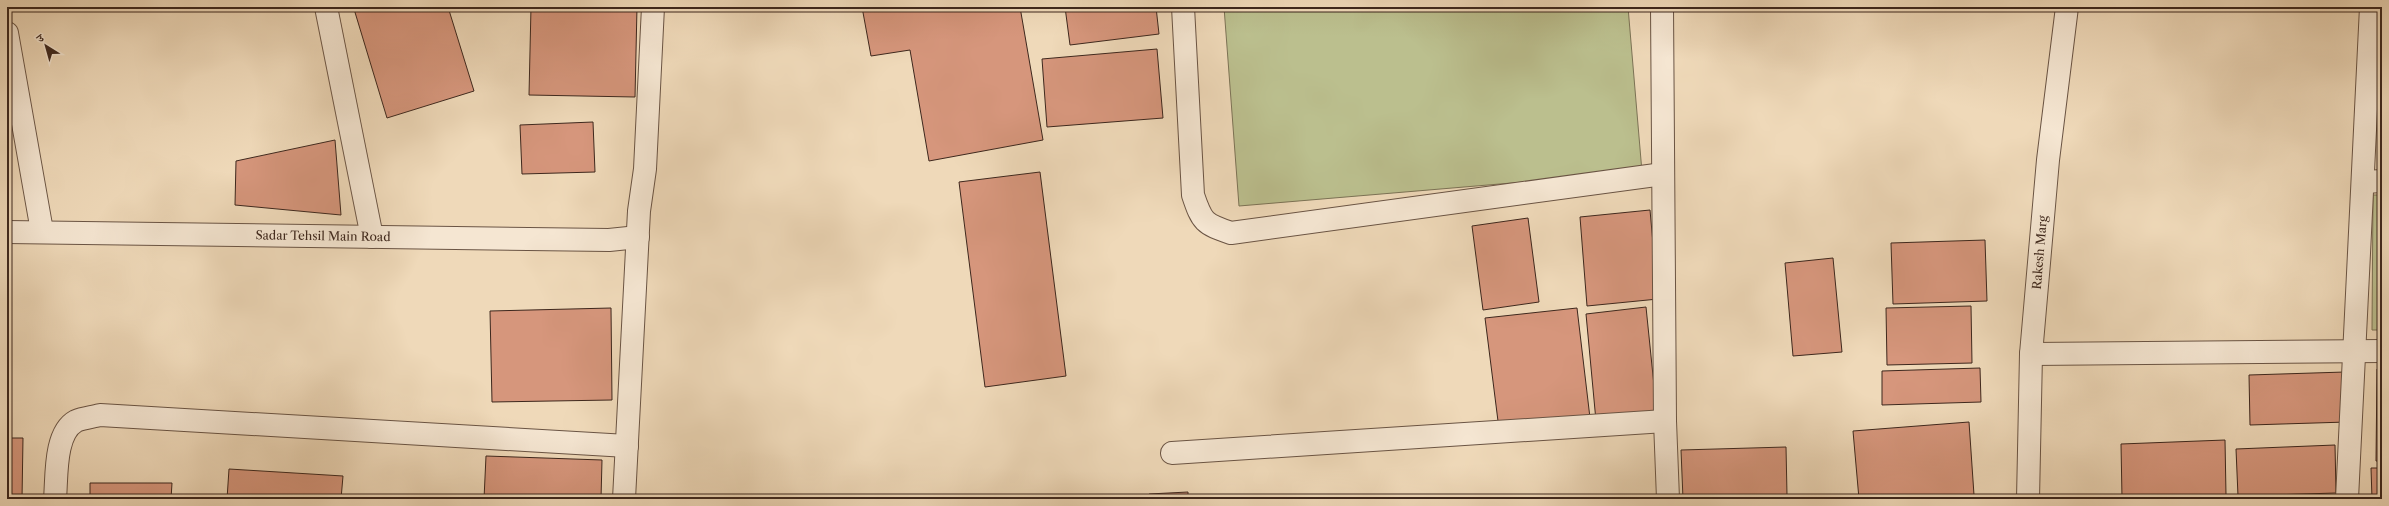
<svg xmlns="http://www.w3.org/2000/svg" width="2389" height="506" viewBox="0 0 2389 506" font-family="'Libre Caslon Text','Noto Serif Devanagari',serif">
<style>
.green{fill:#bbbf8e;stroke:#7c7356}
.building{fill:#d6967c;stroke:#3d271d}
.lines{fill:none;stroke-linecap:round;stroke-linejoin:round}
.minor-casing{stroke:#6a5444;stroke-width:24}
.minor{stroke:#f5e6d2;stroke-width:22}
.labels{text-anchor:middle;stroke-width:4;stroke-linejoin:round;paint-order:stroke}
.street-label{font-size:12px;fill:#3d271d;stroke:#f5e6d2}
</style>
<rect width="100%" height="100%" fill="#efd9b9"/>
<filter id="stains"><feTurbulence type="fractalNoise" baseFrequency=".005" numOctaves="4"/><feColorMatrix values="0 0 0 0 .2 0 0 0 0 .09 0 0 0 0 .02 0 0 0 .5 -.17"/></filter>
<radialGradient id="worn" r=".72"><stop offset=".6" stop-color="#630" stop-opacity="0"/><stop offset="1" stop-color="#630" stop-opacity=".3"/></radialGradient>
<path class="green" d="M1224,7h404l14,165 -403,34z
M2373,195h9v135h-10z"/>
<path class="building" d="M361,7h87l26,84 -87,27 -33,-109z
M531,7h106l-2,90 -106,-2z
M862,7h158l23,133 -114,21 -19,-111 -39,6z
M1065,7h91l3,27 -89,11z
M1157,49l6,69 -116,9 -5,-68z
M593,122l2,50 -73,2 -2,-49z
M335,140l6,75 -106,-10 1,-44z
M1040,172l26,204 -81,11 -26,-205z
M1650,210l8,89 -71,7 -7,-89z
M1528,218l11,84 -56,8 -11,-84z
M1985,240l2,61 -94,3 -2,-61z
M1833,258l9,94 -49,4 -8,-93z
M1971,306l1,57 -85,2 -1,-57z
M1646,307l11,108 -61,6 -10,-107z
M611,308l1,92 -120,2 -2,-91z
M1577,308l13,110 -91,11 -14,-111z
M1980,368l1,34 -99,3v-34z
M2382,368v93h-6l1,-92z
M2345,372l2,50 -97,3 -1,-50z
M1969,422l5,73 -48,4h-67l-6,-68z
M7,438h16l-1,61h-15z
M2225,440l1,55 -104,3 -1,-54z
M2335,445l1,48 -98,3 -2,-47z
M1786,447l1,48 -104,4 -2,-49z
M486,456l116,4 -1,39h-117z
M2371,468h11v31h-10z
M229,469l114,7 -2,23h-114z
M90,483h82l-1,16h-81z
M1188,492v7h-39v-5z"/>
<g class="lines">
<g class="minor-casing">
<g id="minor">
<path d="M326,7l46,230"/>
<path d="M1183,7l10,188c9,27 11,29 38,38l432,-59"/>
<path d="M1662,7l3,414 3,78"/>
<path d="M7,33l35,198"/>
<path d="M2364,182l18,-1"/>
<path id="s1" d="M7,232l602,8 29,-3"/>
<path d="M2031,354l351,-3"/>
<path d="M1172,453l493,-32"/>
<path d="M55,499c2,-22 -1,-66 21,-78 7,-3 17,-4 24,-6l527,31"/>
<path d="M624,499l15,-288 6,-42 8,-162"/>
<path id="s2" d="M2028,499l3,-145 17,-194 19,-153"/>
<path d="M2347,499l24,-492"/>
</g>
</g>
<use href="#minor" class="minor"/>
</g>
<g class="labels">
<g class="street-label">
<text dy="4" stroke="none"><textPath href="#s1" startOffset="316">Sadar Tehsil Main Road</textPath></text>
<text dy="4" stroke="none"><textPath href="#s2" startOffset="247">Rakesh Marg</textPath></text>
</g>
</g>
<rect width="2389" height="506" fill="none" stroke="#efd9b9" stroke-width="24"/>
<rect x="8" y="8" width="2373" height="490" fill="none" stroke="#3d271d" stroke-width="2"/>
<rect x="12" y="12" width="2365" height="482" fill="none" stroke="#3d271d"/>
<g transform="translate(46 46) rotate(323)" stroke="#f5e6d2" stroke-width="3" paint-order="stroke">
<path d="M0-3L7 15L0 10L-7 15Z" fill="#3d271d"/>
<text y="-6" font-size="11" font-weight="bold" text-anchor="middle" fill="#3d271d">उ</text>
</g>
<rect width="100%" height="100%" filter="url(#stains)"/>
<rect width="100%" height="100%" fill="url(#worn)"/>
</svg>
